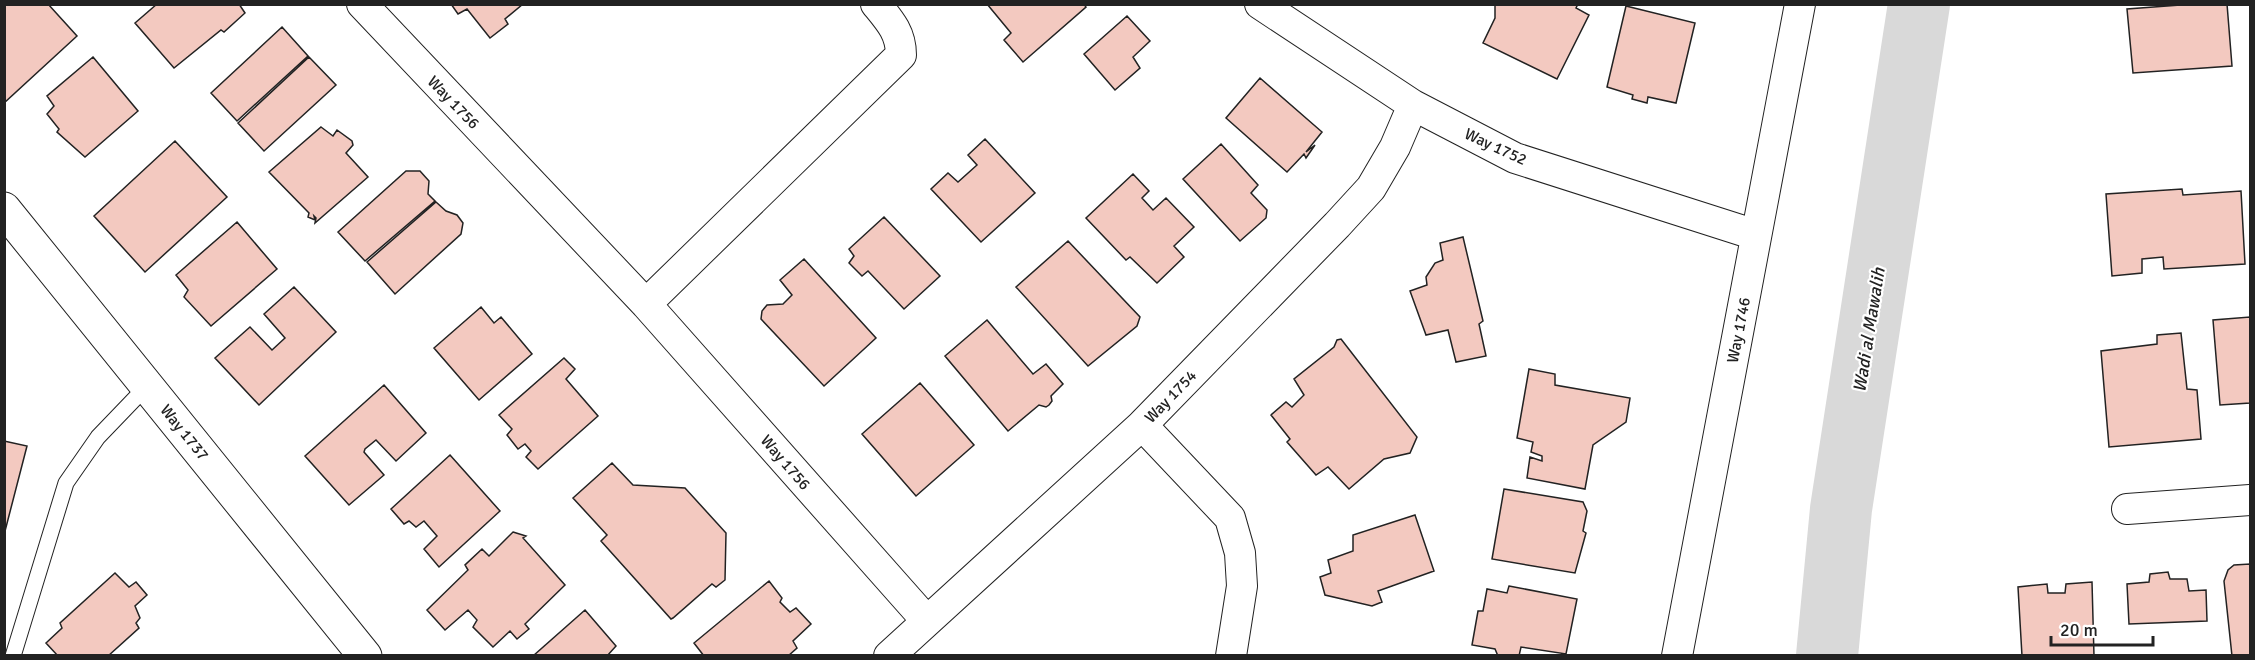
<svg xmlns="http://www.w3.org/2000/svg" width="2255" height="660" viewBox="0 0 2255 660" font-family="Signika,sans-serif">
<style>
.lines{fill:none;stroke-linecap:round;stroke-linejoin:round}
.river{stroke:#d9d9d9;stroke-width:62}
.building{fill:#f3c9c0;stroke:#222;stroke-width:1.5}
.service-casing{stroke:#222;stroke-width:17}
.minor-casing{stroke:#222;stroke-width:32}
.tertiary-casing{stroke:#222;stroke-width:35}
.service{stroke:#fff;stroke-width:15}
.minor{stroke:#fff;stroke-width:30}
.tertiary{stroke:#fff;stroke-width:33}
.labels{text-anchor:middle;stroke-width:4.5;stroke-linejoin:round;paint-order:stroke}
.street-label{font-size:16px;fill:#222;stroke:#fff}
.water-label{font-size:18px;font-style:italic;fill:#222;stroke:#fff}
</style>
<rect width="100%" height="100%" fill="#fff"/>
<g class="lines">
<path class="river" d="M1827,656l14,-147 78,-505"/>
</g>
<path class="building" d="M4,4h44l29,32 -73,67z
M157,4h82l6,9 -21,19 -3,-2 -47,38 -39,-45z
M451,4h72l-18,15 3,5 -18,14 -23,-29 -9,5z
M987,4h97l2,3 -63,55 -19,-22 7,-7z
M1495,4h83l-2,4 13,7 -32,64 -74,-36 12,-25z
M2194,4h33l5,62 -99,7 -6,-64z
M1626,6l69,17 -19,80 -28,-6 -1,6 -15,-4 1,-4 -26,-8z
M1127,16l23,25 -17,16 7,11 -25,22 -31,-36z
M282,27l26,29 -71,65 -26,-28z
M93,57l45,54 -53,46 -28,-25 2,-3 -12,-15 7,-8 -7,-10z
M309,57l27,28 -72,66 -26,-28z
M1260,78l62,54 -16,20 9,-7 -9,13 -2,-4 -17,18 -61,-54z
M321,127l12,9 4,-6 15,11 1,4 -7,8 22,24 -53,46 1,-5 -2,-2 1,4 -7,-3 1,-4 -40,-41z
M985,139l50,54 -54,49 -50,-53 17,-16 10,9 19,-17 -9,-10z
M175,141l52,56 -82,75 -51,-56z
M1221,144l37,41 -7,8 16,17 -1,8 -26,23 -57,-62z
M406,171h14l9,10 -1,13 7,7 -70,60 -27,-29z
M1133,174l16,17 -7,7 11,12 13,-12 28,29 -20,19 10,11 -27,26 -27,-26 -4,3 -40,-42z
M2182,189l1,6 58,-4 4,73 -81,5 -1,-12 -21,2v14l-30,3 -6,-82z
M436,202l10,9 11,4 6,8 -2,11 -66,60 -28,-32z
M884,217l56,59 -36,33 -36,-38 -6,5 -13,-13 5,-7 -5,-7z
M237,222l40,47 -66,57 -27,-29 4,-7 -12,-15z
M1463,237l20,84 -4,3 7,32 -30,6 -8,-32 -22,5 -16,-44 17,-6 -1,-8 9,-14 8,-3 -3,-17z
M1068,241l72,76 -3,9 -49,40 -72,-79z
M804,259l72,79 -52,48 -63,-67 1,-8 5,-6 16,-1 9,-9 -12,-15z
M294,287l42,45 -77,73 -44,-47 35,-31 22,23 13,-12 -21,-24z
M481,307l13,16 7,-6 31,37 -53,46 -45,-52z
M2250,317v86l-30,2 -7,-85z
M987,320l46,54 13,-10 17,20 -12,12 1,5 -3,4 -3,2 -7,-2 -31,26 -63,-75z
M2181,333l6,56 10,1 4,49 -92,8 -8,-96 56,-7v-9z
M1341,339l76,98 -7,16 -26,6 -35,30 -21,-22 -12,8 -29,-33 3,-3 -19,-24 15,-13 6,5 12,-12 -10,-16 40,-32 3,-7z
M564,358l11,11 -9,10 32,37 -60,53 -12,-12 5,-6 -6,-7 -7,5 -11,-14 5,-6 -13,-14z
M1529,369l26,5v11l75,13 -4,24 -33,23 -8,44 -58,-11 3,-21 12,4v-5l-11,-4 2,-10 -16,-4z
M920,383l54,62 -58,51 -54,-62z
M384,385l42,48 -30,28 -20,-21 -11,9 -1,3 20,23 -35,30 -44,-49z
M4,441l23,5 -23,89z
M450,455l50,56 -61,56 -15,-18 13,-13 -13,-15 -8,6 -7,-6 -5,3 -13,-15z
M612,463l21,22 52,3 41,45 -1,47 -9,7 -4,-3 -39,34 -2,1 -70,-78 6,-6 -34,-37z
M1504,489l79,13 4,9 -4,20 3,2 -11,40 -83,-14z
M1415,515l19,56 -56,20 4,11 -10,4 -47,-11 -5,-18 11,-4 -3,-13 25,-9v-16z
M513,532l13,4 -3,2 42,47 -40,39 4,5 -12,10 -7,-8 -17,16 -20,-20 4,-7 -9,-10 -23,20 -18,-20 41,-40 -3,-5 17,-16 7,7z
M2250,564v92h-18l-8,-75 4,-11 6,-5z
M2168,572l2,7h17l2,12 17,-1 1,31 -78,3 -2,-40 22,-2 1,-8z
M115,573l14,14 7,-5 11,13 -12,11 5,12 -4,5 3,5 -31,28h-50l-12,-13 16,-15 -2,-5z
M769,581l13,17 -2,4 10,10 6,-4 15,16 -18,17 4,7 -9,8h-84l-10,-13z
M2092,582l2,74h-72l-4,-69 29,-3 1,9h17l1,-9z
M1509,586l68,13 -11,55 -45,-7 -2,9h-21l-3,-7 -23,-4 6,-34h5l4,-22 20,4z
M585,610l31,36 -9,10h-74z"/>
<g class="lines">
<g class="service-casing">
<path id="service" d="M13,656l53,-173 32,-46 49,-51"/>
</g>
<g class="minor-casing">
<path id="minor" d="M362,4l284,300 280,316
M1260,4l153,101 102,53 241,77
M646,304l255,-249c0,-22 -11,-34 -25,-51
M1142,425l88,93 10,35 2,33 -11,70
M2127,509l123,-9
M889,656l253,-231 195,-200 34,-37 24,-41 18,-42
M1677,656l123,-652"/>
</g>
<g class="tertiary-casing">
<path id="tertiary" d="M4,209l361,447"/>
</g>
<use href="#service" class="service"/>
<use href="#minor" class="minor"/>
<use href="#tertiary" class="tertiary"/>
</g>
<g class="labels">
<g class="street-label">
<text transform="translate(454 102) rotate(46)" y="6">Way 1756</text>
<text transform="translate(1496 146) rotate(25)" y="6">Way 1752</text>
<text transform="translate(1738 330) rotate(-79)" y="6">Way 1746</text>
<text transform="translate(1170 396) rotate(-46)" y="6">Way 1754</text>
<text transform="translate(185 432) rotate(51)" y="6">Way 1737</text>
<text transform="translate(786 462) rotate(49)" y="6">Way 1756</text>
</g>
<g class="water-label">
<text transform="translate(1869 330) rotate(-81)" y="6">Wadi al Mawalih</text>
</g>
</g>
<rect width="2255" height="660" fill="none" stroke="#222222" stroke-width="12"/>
<path d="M2051 636v9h102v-9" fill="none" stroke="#222222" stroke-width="3"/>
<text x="2060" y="636" font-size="18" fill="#222222" stroke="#ffffff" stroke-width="4.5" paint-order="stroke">20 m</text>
</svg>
